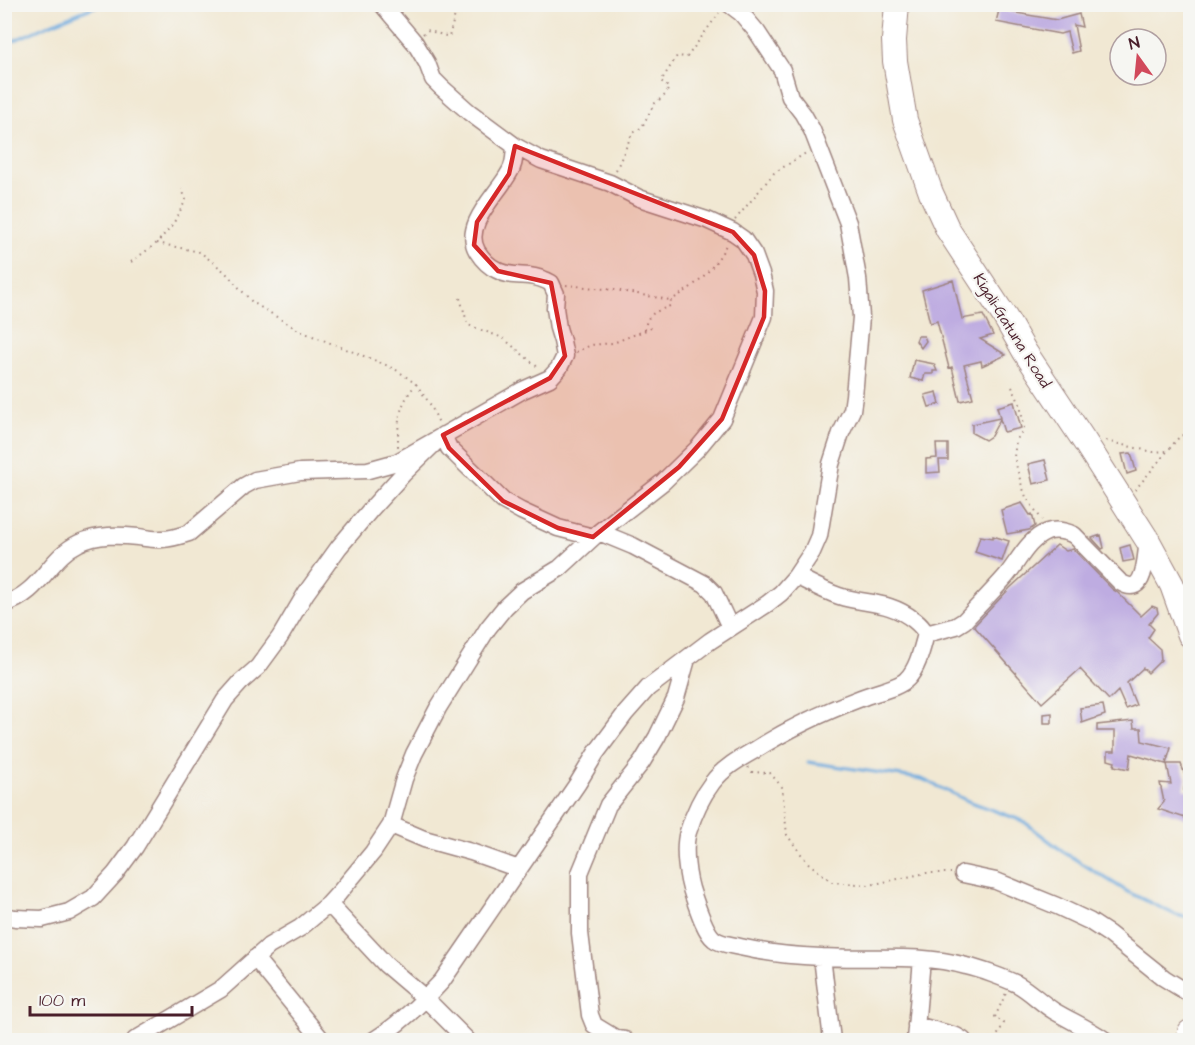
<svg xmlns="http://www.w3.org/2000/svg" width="1195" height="1045" viewBox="0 0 1195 1045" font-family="'Architects Daughter',sans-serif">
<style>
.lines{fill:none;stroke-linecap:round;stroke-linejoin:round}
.stream{stroke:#6caadf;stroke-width:3}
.building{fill:#beace1}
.minor-casing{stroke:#9e847f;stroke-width:19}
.highway-casing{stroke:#9e847f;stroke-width:26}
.path{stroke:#9e847f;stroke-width:2;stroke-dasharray:1.5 4.5;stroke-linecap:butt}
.minor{stroke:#fff;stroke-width:16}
.highway{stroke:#fff;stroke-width:24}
.marked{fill:#d62828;fill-opacity:0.2;stroke:#d62828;stroke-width:4.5;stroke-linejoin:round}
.labels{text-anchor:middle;stroke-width:4.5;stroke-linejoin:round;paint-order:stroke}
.street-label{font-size:16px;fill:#4a1f2b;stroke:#f6f6f2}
</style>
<rect width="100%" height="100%" fill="#f6f6f2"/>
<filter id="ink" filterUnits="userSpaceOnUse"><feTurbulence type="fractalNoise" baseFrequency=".0167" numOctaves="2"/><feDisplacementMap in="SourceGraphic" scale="12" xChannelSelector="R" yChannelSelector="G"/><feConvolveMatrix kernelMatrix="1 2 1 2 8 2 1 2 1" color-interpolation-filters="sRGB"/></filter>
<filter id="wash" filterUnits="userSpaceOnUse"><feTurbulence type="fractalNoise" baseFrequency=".008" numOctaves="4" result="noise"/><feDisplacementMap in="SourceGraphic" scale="24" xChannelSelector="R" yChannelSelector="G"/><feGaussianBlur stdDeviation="1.35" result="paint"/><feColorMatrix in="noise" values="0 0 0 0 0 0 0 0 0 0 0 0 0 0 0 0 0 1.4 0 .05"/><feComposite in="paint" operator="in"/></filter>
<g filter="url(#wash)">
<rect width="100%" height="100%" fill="#f1e8d3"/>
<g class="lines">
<path class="stream" d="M4,45l47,-21 50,-20
M808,762l114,17 46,22 55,20 42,32 63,39 48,23 14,3"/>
</g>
<g id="blocks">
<path class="building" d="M999,10l58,10 22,-6 3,13 -8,-2 5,26 -7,2 -5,-21 -7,2 -64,-12z
M953,280l9,39 21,-4 10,20 -13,4 26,16 -24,11 -1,-5 -17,4 9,33 -13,3 -8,-34 -3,1 -12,-47 -7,2 -8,-33z
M918,336h6l2,5 -5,7 -5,-7z
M914,360l20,4 3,7h-4v3h-8l-2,7 -13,-3z
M937,392l3,12 -11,3 -4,-12z
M1014,402l7,26 -17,4 -4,-13 -9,17 -6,4 -13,-7v-9l28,-6 -3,-11z
M936,444h12v16h-9l1,12 -14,1v-14l11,-1z
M1131,453l5,18 -9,3 -5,-20z
M1045,460l5,20 -17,4 -5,-20z
M1022,503l8,12 2,-1 3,12 -6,4 -22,4 -6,-24z
M1101,535l3,13 -2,1 -10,-11z
M980,536l13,2v-2l16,5 -7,20 -27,-9z
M1057,545l9,6 7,-2 39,40 6,4 23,23 11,-10 5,2 1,5 -9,11 5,5 -6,9 12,11 1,11 -13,13 -5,-5 -16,15 9,22 -10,4 -8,-18 -9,9 -29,-31 -38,34 -68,-77 36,-38z
M1130,545l4,15 -11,2 -3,-14z
M1103,705l2,10 -23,8 -2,-15z
M1052,713v10h-8v-9z
M1133,721l1,7h7l1,13 29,7 -5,16 -35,-10 -2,15 -15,-3 1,-4 -7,-2v-9h7v-20h-18v-6z
M1167,764h14l5,14 -2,12h7v30l-33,-11 6,-7 -4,-19 11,1z"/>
</g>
</g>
<g filter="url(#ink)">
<use href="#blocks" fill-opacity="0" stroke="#9e847f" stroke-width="1.5"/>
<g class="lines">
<g class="minor-casing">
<path id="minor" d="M599,532l34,14 72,38 9,9 16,34
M796,576c14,7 28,15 43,20 28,9 49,4 75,24 5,4 9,7 12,14 -4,14 -8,34 -19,45 -8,9 -35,14 -46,19 -37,14 -73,31 -106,52 -16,9 -32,18 -43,33 -10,13 -19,33 -24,49 -5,16 -1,46 5,63 4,11 12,37 21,44 6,5 18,6 26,8 26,6 54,9 81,10 48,3 98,-4 145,9 14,3 38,12 51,18 13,7 24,19 37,27 17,10 35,18 51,29
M4,604c37,-11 45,-47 75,-61 19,-9 40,-8 59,-6 8,1 16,3 24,2 9,0 18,-3 27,-6l55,-47 11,-6 45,-8 68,-2 29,-8 126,-72 27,-12 9,-10 6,-12 -3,-15 -4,-13 -3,-20 1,-14 -5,-11c-7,-4 -14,-6 -22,-7 -11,-1 -22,0 -32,-6 -9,-4 -15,-11 -20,-19 -15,-26 20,-56 32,-78 6,-8 5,-17 6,-27
M926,634l30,-8 8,-5c14,-15 29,-30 42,-45 12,-14 22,-37 41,-44 9,-3 18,-1 27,3l46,47c26,17 25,-25 28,-41
M391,825l33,14 47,13 48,17
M963,874l33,7 61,25 32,15 20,13 55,44 26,16
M329,904l57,61 40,34 41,41
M4,916l11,2 27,1 27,-7 24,-14 22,-24 20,-27 90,-147 16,-18 17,-15 22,-30 26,-44 33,-46 33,-39 31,-34 40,-39 6,13 54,53 18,10 37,17 35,9
M822,957l10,83
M255,958l67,82
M916,1025l40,11 7,4
M135,1040l86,-51 48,-43 31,-18 29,-24 10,-11 34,-41 18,-27 13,-46 10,-25 24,-46 50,-80 17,-21 17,-16 38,-23 39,-36 64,-50 35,-34 24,-29 42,-102 1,-26 -4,-17 -7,-19 -11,-16 -10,-7 -26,-12 -68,-22 -29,-15 -69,-23 -26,-14 -46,-34 -28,-25 -8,-8 -6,-16 -12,-20 -33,-39
M374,1040c26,-16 47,-36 68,-59l136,-198 18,-30 29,-39 23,-26 62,-47 57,-37 14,-11 15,-17 16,-24 7,-16 12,-72 10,-31 11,-23 2,-14 7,-79 -3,-39 -10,-55 -36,-93 -9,-16 -13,-17 -8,-27 -25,-38 -16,-19 -12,-9
M625,1040l-8,-1 -23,-14 -4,-10 -10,-82v-60l28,-68 34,-43 15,-25 19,-39 11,-39
M915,1040l7,-81"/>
</g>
<g class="highway-casing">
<path id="highway" d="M897,4l-3,36 1,21 10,59 26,73 17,37 57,87 20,35 60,90 63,99 24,44 18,50
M1190,1040v-8"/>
</g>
<path class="path" d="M423,34l4,-4 22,7 7,-26 4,-7
M616,170l16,-36 10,-7 12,-23 11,-9 4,-7 -8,-7 16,-25 10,1 32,-44
M735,220l39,-47 32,-20
M157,243l43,9 25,20 27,30 48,29 84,33 14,7 18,13c-18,22 -18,36 -18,63
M131,262l26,-19 16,-19 13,-24 -4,-11
M566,285l49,5 55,10
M460,298l8,27 35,13 37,31
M645,330c1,-17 11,-18 25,-24l1,-6c24,-13 43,-31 55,-55
M576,352l15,-7 22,-2 41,-16
M416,384l14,20 9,19
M1012,387l8,17 4,24 -8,13 -2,16 7,26 5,14 16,23
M1106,441l47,11 15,-1
M1135,490l45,-54 10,-3
M748,767l4,5 18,1 12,14 5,48 20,27 25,20 38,3 56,-12h25
M4,1040h1
M995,1040l9,-17 -9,-6 11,-24"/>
<use href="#minor" class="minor"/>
<use href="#highway" class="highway"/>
</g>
</g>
<path class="marked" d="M515,146l218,86 21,23 11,36 -1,26 -42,102 -43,48 -86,70 -35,-9 -55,-27 -54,-53 -6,-13 107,-57 15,-22 -14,-73 -53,-12 -24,-26 3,-23 32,-48z"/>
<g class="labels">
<g class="street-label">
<text transform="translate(1013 330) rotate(58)" y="6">Kigali-Gatuna Road</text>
</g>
</g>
<rect width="1195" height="1045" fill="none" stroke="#f6f6f2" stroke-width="24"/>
<g transform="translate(1138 57) rotate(345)"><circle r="28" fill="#f6f6f2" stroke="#b1a0a2" stroke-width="1.5"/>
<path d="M0-4.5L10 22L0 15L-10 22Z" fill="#d1495b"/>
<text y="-9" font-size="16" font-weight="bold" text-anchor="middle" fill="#4a1f2b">N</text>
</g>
<path d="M30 1006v9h162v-9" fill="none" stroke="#4a1f2b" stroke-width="3"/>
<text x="39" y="1006" font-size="18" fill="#4a1f2b" stroke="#f6f6f2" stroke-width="4.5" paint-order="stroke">100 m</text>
</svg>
